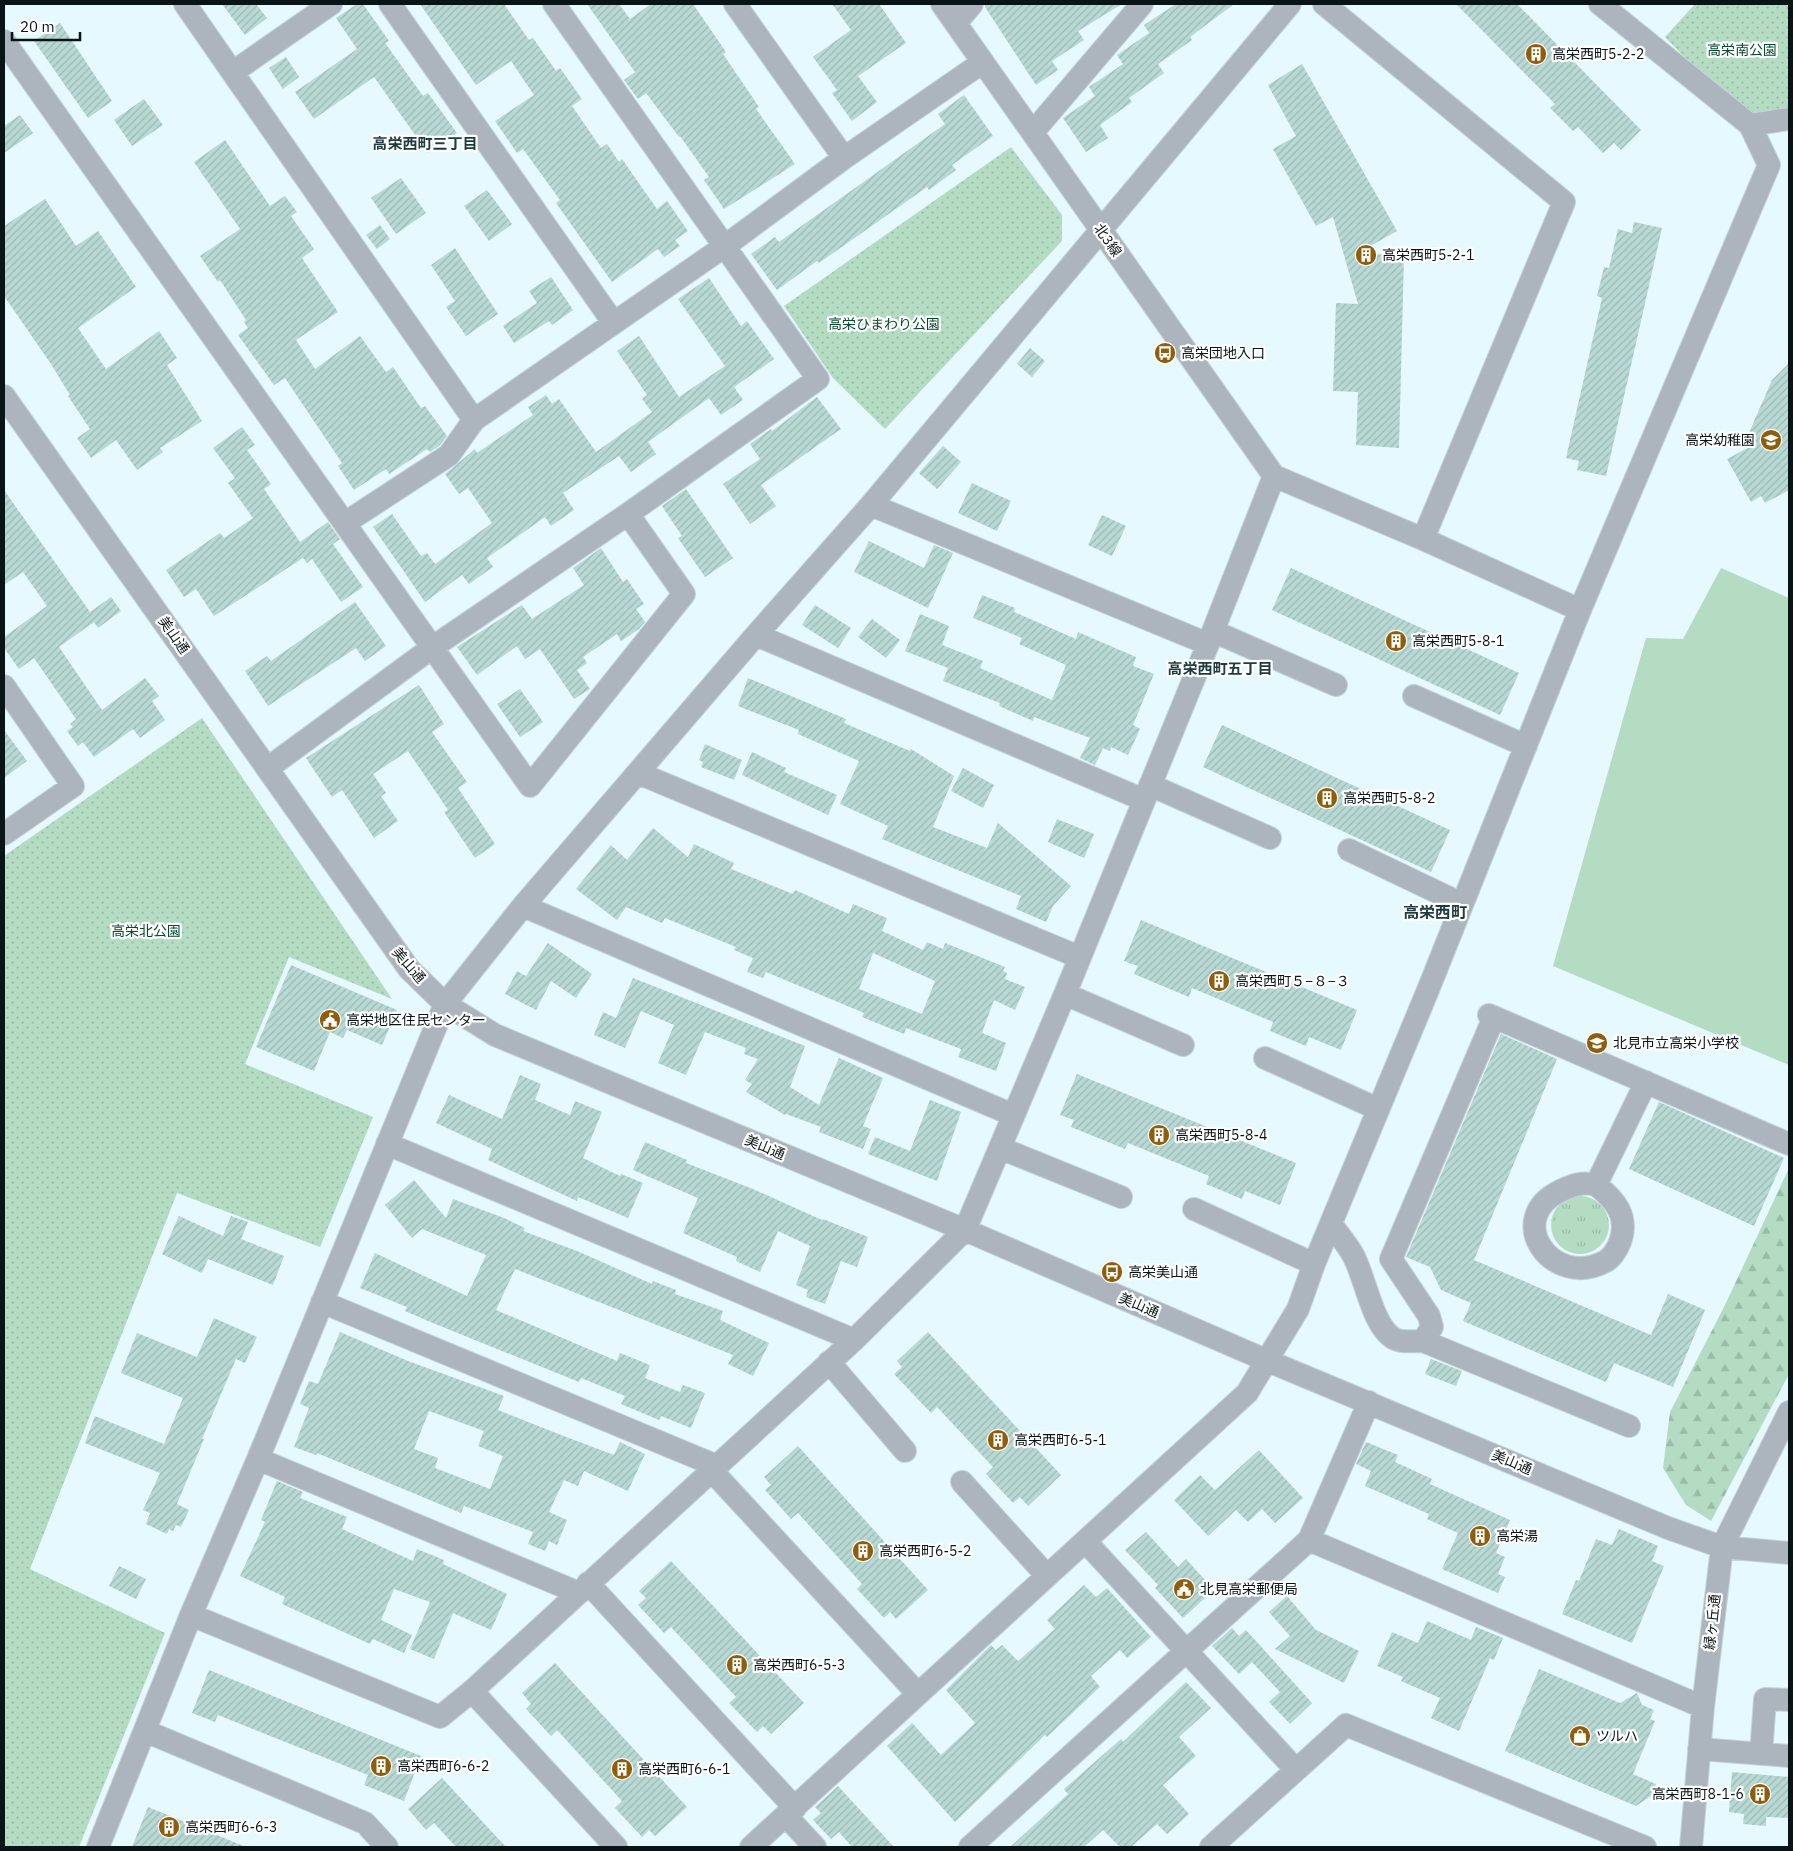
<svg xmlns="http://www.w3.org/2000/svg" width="1793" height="1851" viewBox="0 0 1793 1851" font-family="'IBM Plex Sans','Noto Sans JP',sans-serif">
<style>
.grass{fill:url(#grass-tufts)}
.forest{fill:url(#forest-firs)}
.park{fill:url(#park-dots)}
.pitch{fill:#b4dcc3}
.building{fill:url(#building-hatch);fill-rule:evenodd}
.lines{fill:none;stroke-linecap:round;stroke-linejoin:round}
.minor-casing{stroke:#c3d4d9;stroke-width:24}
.minor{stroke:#acb5be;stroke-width:22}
.labels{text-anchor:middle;stroke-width:4.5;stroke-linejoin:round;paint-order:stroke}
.park-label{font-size:14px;fill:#064b2c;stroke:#fff}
.poi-label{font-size:14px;fill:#091417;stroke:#fff;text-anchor:start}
.street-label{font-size:14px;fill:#091417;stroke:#fff}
.neighbourhood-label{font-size:15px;font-weight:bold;fill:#203c42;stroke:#fff}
.quarter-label{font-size:16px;font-weight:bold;fill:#203c42;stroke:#fff}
</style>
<defs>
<pattern id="grass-tufts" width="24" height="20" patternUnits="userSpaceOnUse" patternTransform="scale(1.25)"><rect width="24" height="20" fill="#b4dcc3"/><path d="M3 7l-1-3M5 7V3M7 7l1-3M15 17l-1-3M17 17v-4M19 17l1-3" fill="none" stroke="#99bca7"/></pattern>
<pattern id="forest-firs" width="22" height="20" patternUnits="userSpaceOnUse" patternTransform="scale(1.25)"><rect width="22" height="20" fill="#b4dcc3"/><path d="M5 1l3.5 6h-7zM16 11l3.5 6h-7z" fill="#99bca7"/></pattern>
<pattern id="park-dots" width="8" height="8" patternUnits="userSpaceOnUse" patternTransform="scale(1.25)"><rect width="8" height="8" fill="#b4dcc3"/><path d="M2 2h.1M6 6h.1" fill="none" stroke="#99bca7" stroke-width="1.8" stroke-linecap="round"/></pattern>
<pattern id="building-hatch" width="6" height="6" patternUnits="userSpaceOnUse" patternTransform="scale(1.25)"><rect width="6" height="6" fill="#b8d9d4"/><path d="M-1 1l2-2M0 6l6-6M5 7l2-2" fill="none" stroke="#9db9b5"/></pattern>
</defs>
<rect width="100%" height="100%" fill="#e6f9fe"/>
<path class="grass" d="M1551 1225a29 29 0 1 1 58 0a29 29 0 1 1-58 0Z"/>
<path class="forest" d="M1789,1168v206l-78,147 -25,-16 -23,-37 7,-56 55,-107z"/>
<path class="park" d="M1695,4h94v115l-39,6 -85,-88z
M1011,147l51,68v26l-177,188 -52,-51 -49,-72z
M202,718l190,281 -103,-42 -44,107 128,53 -53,130 -143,-54 -147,376 135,64 -86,214h-75v-991z"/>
<path class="pitch" d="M1721,568l68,30v467l-236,-99 93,-328 37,1z"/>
<path class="building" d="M222,4h34l11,14 -22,17z
M357,4h6l26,37 -4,2 38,53 5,-3 29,40 -29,20 -54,-76 -60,42 -19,-27 62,-43 -21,-31z
M420,4h84l25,36 4,-2 23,33 4,-3 22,31 -10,7 29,42 6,-4 12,18 3,-3 35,50 10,-8 21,30 -13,9 5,6 -16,11 -6,-8 -46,33 -56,-79 4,-3 -37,-51 -6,4 -22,-32 39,-26 -23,-34 -35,24z
M587,4h32l11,15 21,-15h42l33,48 -3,2 36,53 -3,2 39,55 -71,45 -20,-29 5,-3 -29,-41 -1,1 -33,-44 -8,6 -14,-19 11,-8z
M832,4h47l27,39 -48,33 19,26 -25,19 -20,-28 5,-3 -24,-33 38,-27z
M985,4h137l-44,27 6,9 -32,21 6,9 -22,15 -51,-78z
M1176,4h58l-44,33 2,3 -34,24 6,9 -35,25 3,4 -32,23 8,13 -22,14 -23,-34 32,-22 -6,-9 34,-23 -6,-9 32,-22 -5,-8z
M1456,4h61l124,126 -20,20 -7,-7 -11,10 -25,-26 -5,4 -23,-23 5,-4z
M60,23l52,78 -24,17 -54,-77z
M286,57l13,20 -16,12 -14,-21z
M1302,64l95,167 -39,22 46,3 -5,192 -43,-3 2,-53 -25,-1 3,-88 22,1 -25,-87 -17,9 -43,-77 23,-13 -28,-51z
M964,95l29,41 -41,29 4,5 -27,20 -2,-3 -108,76 -2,-2 -40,29 -26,-36 24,-17 4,5 166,-118 -7,-10z
M144,99l19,26 -31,21 -18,-26z
M20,115l13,18 -29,20v-27z
M225,140l45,66 15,-10 12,16 -6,4 23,33 -12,9 36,54 -42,28 19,29 45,-33 26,36 7,-5 28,41 4,-2 22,30 -7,9 -10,7 -3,-3 -38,25 -3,-5 -32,21 -16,-24 4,-3 -57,-85 -11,7 -36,-50 10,-7 -4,-6 2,-2 -26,-40 -2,2 -18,-26 40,-27 -46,-67z
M401,178l25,35 -30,21 -25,-36z
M487,190l25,34 -23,17 -25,-35z
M45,199l31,47 22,-15 38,56 -58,41 28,41 53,-38 18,27 -10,7 35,56 -42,27 3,4 -26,18 -21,-30 -25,18 -14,-20 13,-9 -22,-33 2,-1 -19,-31 -47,-68v-70z
M1634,222l28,6 -56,248 -29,-6 2,-9 -13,-3 36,-160 -5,-2 7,-29 5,1 9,-39 14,4z
M380,225l10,14 -13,10 -11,-14z
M455,248l43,66 -32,22 -20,-29 9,-6 -24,-36z
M551,277l22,33 -21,15 -3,-4 -35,22 -11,-17 34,-23 -8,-12z
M709,278l32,48 6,-5 27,38 -40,28 9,13 -22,15 -12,-17 -61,44 8,12 -25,18 -12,-16 -56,37 11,17 -23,16 -6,-9 -58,41 6,9 -24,17 -7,-9 -37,27 -52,-75 19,-13 29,42 6,-3 8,11 57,-41 -24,-35 -9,6 -14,-20 30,-25 2,4 56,-38 -5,-8 18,-12 6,9 7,-5 37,53 56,-40 -10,-13 5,-4 -30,-44 22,-15 40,61 46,-31 -47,-67z
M1030,348l15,13 -13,16 -15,-13z
M1789,363v127l-24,13 -4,-7 -10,6 -24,-43 28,-15 -6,-11 23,-53z
M817,397l24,32 -80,56 15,21 -26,18 -27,-40 37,-25 -10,-15 21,-15 1,2z
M242,427l13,18 -8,5 24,34 -7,5 36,53 28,-20 12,17 -7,5 30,43 -22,15 -29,-43 -5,4 -4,-5 -89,58 -18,-27 -12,8 -18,-27 54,-37 4,5 29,-20 -25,-35 7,-5 -22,-30z
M943,446l18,16 -24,27 -18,-16z
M972,483l39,18 -14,30 -39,-18z
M686,489l47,69 -28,19 -27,-39 4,-2 -20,-30z
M4,490l86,122 21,-15 10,14 -23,17 -4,-6 -35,25 43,63 43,-32 14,18 -7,5 13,19 -25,18 -7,-9 -39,28 -11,-15 -5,4 -11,-15 6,-4 -3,-3 6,-5 -42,-61 -15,11 -15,-21v-11l43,-31 -24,-34 -19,13z
M1102,515l24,11 -14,30 -24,-11z
M869,541l55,27 10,-23 19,8 -25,55 -74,-36z
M601,548l22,34 4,-3 17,25 -8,5 9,13 -6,7 -18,12 -4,-7 -34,23 4,6 -10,7 13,19 -16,10 -34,-50 -15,10 -8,-13 -40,29 -20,-28 65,-42 10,14 52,-34 -11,-17z
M1291,568l228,105 -19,42 -228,-105z
M982,595l33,13 -1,4 62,27 2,-7 58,25 -3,9 21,8 -21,51 7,4 -12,26 -17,-8 -1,4 -7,-3 -8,17 -15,-7 10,-20 -56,-21 -1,4 -34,-15 1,-3 -57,-22 5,-13 -43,-17 15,-37 29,12 -7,19 41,16 -3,7 72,32 14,-35 -47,-21 3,-6 -49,-20z
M355,602l31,44 -21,15 -9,-13 -88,58 -23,-35 22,-15 4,5z
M815,605l36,23 -13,20 -36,-23z
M872,619l28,21 -14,18 -28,-21z
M748,678l98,41 -2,4 66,28 1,-2 43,27 -21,51 54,21 11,-25 73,63 -18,20 -7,16 -30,-13 5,-13 -139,-57 6,-13 -48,-22 19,-43 -61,-27 1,-4 -61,-24z
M419,685l25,39 -12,8 35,50 -9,6 37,56 -20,14 -31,-46 4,-2 -40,-59 -35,23 13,19 -5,3 17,25 -24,17 -32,-48 -10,7 -26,-39z
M520,689l23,33 -23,15 -23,-33z
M1222,725l228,105 -19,42 -228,-105z
M4,730l23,31 -23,17z
M705,744l37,16 -8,20 -33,-13 2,-5 -4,-2z
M752,752l34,16 -2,4 53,23 -9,20 -86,-40z
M963,768l31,17 -11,23 -32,-17z
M1057,819l37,15 -10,24 -36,-16z
M653,828l35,29 6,-13 40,19 -3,6 62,25 2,-4 54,24 4,-10 34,14 -5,13 41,19 4,-8 16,7 2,-6 60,24 -2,4 4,2 -2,6 20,8 -10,23 -21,-10 -12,33 24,10 -10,28 -38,-14 3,-8 -55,-21 -2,6 -42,-17 2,-4 -98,-41 -3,6 -16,-6 6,-14 -19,-8 2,-3 -71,-29 -3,5 -36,-16 -9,13 -41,-31 35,-44 16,15zM873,953l62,28 -13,33 -63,-25z
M1141,920l216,90 -16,40 -32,-13 -3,9 -36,-15 3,-9 -81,-34 -3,9 -55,-23 4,-8 -14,-5z
M548,943l44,31 -16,24 -25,-17 -15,29 -31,-16 12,-23 9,5z
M291,965l106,45 -15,35 -35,-15 -4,8 -13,-6 -16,39 -58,-24z
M633,978l172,68 -15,41 29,18 20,-47 44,20 -20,48 8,3 -8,20 -44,-17 2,-5 -35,-13 -1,1 -39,-23 6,-8 -7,-4 13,-21 -14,-5 2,-6 -41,-16 -19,43 -28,-12 16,-38 -33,-14 -16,37 -31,-13 9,-23 13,6z
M1501,1034l56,25 -83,201 177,75 17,-41 37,16 -32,77 -59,-24 -8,19 -143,-61 8,-18 -30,-13 -11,-23 -24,-10z
M1077,1074l219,89 -16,42 -35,-14 -3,8 -36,-15 3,-8 -81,-33 -3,6 -54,-22 3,-7 -14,-5z
M520,1075l21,9 -6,16 35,15 5,-14 27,11 -19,46 37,18 1,-2 22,9 -15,35 -50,-21 -1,4 -89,-41 4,-11 -56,-26 13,-28 53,24z
M930,1100l31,12 -24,69 -69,-27 7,-17 35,14z
M1659,1102l125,56 -30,68 -125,-57z
M645,1142l42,18 -1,3 67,26 69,31 1,-1 45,18 -11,30 -16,-6 -16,43 -19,-7 2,-7 -12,-5 14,-39 -32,-15 -18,41 -24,-11 1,-4 -54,-24 15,-35 -65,-28z
M414,1180l32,38 7,-19 51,19 21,10 -2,3 54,20 75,33 1,-3 23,9 -1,4 48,17 -3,9 49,23 -16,33 -25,-12 5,-9 -218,-86 -19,41 121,51 3,-8 30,12 -5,13 35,14 3,-7 22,8 -14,35 -30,-12 -2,4 -38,-16 4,-8 -44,-18 -2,4 -151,-61 -23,-10 2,-4 -47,-19 15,-35 92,43 19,-41 -64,-26 -10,9 -27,-33z
M179,1216l44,20 8,-20 17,6 -7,17 43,17 -11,29 -65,-26 -6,14 -40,-19z
M214,1318l43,19 -12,26 -9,-4 -34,80h2l-27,65 12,6 -8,17 -5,-2 -3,6 -4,-2 -2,5 -21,-10 4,-11 -7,-3 17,-37 -75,-30 10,-27 69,28 19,-46 -62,-25 16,-40 60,24z
M340,1332l68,29 96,35 -6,14 63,25 53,20 6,-13 25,12 -17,37 -44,-20 -6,15 -14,-6 -15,32 18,8 -10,25 -8,-4 -4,10 -17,-7 5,-12 -69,-26 -3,7 -144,-60 -1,2 -22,-8 15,-39 -9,-4 9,-23 9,3zM429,1411l55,20 -6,15 25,10 -13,33 -55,-21 3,-10 -24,-9z
M928,1332l133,143 -33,31 -8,-9 -7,6 -27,-29 7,-7 -56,-60 -6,6 -37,-39 8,-7 -5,-6z
M1431,1359l31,12 -6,15 -31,-12z
M1366,1442l32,13 -3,7 37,17 -2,5 80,36 -14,33 9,4 -7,17 7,3 -7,16 -56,-24 16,-36 -31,-14 2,-5 -64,-28 6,-15 -15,-7z
M798,1446l130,144 -32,29 -6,-7 -6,6 -27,-29 5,-5 -64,-71 -7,6 -26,-29 6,-5 -7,-8z
M1259,1450l44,48 -28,25 -13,-14 -14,13 -12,-12 -28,26 -34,-36 26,-25 15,15z
M277,1481l26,11 -3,6 47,19 -5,12 71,32 4,-12 27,11 -1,4 64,30 -16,36 -38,-17 -19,46 -24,-10 20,-47 -36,-13 -13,31 31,15 -8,18 -31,-14 -3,5 -88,-40 3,-7 -45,-21 25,-54 -4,-2z
M1619,1529l39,17 -6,15 12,5 -32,77 -70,-29 14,-34 3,1 17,-42 16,6z
M1146,1532l32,35 8,-8 28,31 -31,28 -28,-30 3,-3 -33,-35z
M671,1561l133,142 -33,31 -8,-8 -6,6 -28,-29 7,-6 -65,-70 -7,6 -26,-28 8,-7 -7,-7z
M119,1566l27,13 -10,20 -27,-13z
M1084,1585l12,12 11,-9 44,49 -24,21 -7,-8 -29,26 9,11 -53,50 -2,-2 -90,87 -68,-76 25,-23 29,32 34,-32 -29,-33 45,-45 5,5 6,-5 16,16 37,-32 -8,-9z
M1287,1596l29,34 43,21 -15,32 -69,-34 15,-13 -21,-24z
M1427,1621l44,19 5,-13 27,11 -9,22 -4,-2 -31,73 -28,-13 9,-20 -39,-17 2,-4 -26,-11 15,-34 26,11z
M1232,1628l7,8 7,-6 66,73 -22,21 -21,-22 11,-10 -28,-30 -13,12 -27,-28z
M555,1663l132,144 -32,29 -6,-6 -7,7 -27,-29 7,-7 -65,-71 -6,6 -25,-27 5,-5 -9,-11z
M1539,1669l81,34 17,-10 5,12 12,5 -4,9 5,2 -22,53 23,10 -5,12 -15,10 -131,-55z
M209,1670l212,86 -17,45 -40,-16 4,-10 -150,-60 -3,7 -23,-9z
M1186,1682l25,26 -32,29 17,19 -33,29 26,29 -22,20 -10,-10 -26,23h-11l-17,-17 -19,17h-74l58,-53 -4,-5 57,-50 2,3z
M1732,1772l57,5v41l-23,-1v9l-23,-2 1,-10 -15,-2z
M442,1778l64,69h-50l-22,-24 -8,7 -18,-21z
M838,1786l56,61h-42l-13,-15 -8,7 -18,-19 8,-7 -6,-6z
M148,1807l98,40h-114z"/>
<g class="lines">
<g class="minor-casing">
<path id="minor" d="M185,4l289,416
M390,4l223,318
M735,4l109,154
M942,4l332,472
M1324,4l240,198 -141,337
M956,23l16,-19
M4,41l526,745 154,-192 -56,-80
M233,72l98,-68
M1750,125l39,-6
M1033,132l109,-128
M4,396l405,573 36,35 50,31 470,195 303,131 400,167 54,19 67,6
M1274,476l149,63 157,71
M871,505l337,139
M345,523l104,-68 25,-35 251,-174 119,-88 139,-96
M1213,631l123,54
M756,635l388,165
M4,686l69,100 -69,48
M1414,696l112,50
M268,768l165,-121 195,-133 190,-135 -264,-375
M638,773l441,184
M1150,785l120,53
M1349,850l113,54
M523,906l490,209
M1065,994l118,51
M1489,1015l300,129
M1265,1058l113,51
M387,1144l467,196
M1000,1148l121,49
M1596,1185c-14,-4 -23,0 -36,6 -57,28 -8,98 44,71 7,-3 13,-12 16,-20 9,-25 -4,-42 -24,-57l50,-103
M1194,1209l120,55
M1331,1224c7,10 16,20 22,31 12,21 19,70 40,83 8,5 21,3 30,3l206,85
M322,1302l395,164
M1423,1341l9,-14 -3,-11 -38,-57 103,-242
M829,1362l76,89
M258,1459l321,134
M712,1471l206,223
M962,1482l85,94
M1309,1540l394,167
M1085,1541l211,229
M588,1583l207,225
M191,1615l249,102 32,-26 382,-351 111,-110 100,-236 143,-350 66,-168
M472,1691l144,156
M145,1731l220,92 22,24
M1699,1749l90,7
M1761,1754l4,-55 24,1
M786,1816l29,31
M98,1847l93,-232 67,-156 187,-455 78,-98 233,-271 115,-130 419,-501
M751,1847l496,-454 51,-84 16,-45 114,-274 152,-380 189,-445 -19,-40 -150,-121
M970,1847l339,-307 60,-138
M1211,1847l135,-122 299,122
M1691,1847l12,-140 19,-160 67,-135"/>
</g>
<use href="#minor" class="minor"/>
</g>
<defs>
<g id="building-disc" transform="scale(1.125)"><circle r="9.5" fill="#8f5d0b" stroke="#fff"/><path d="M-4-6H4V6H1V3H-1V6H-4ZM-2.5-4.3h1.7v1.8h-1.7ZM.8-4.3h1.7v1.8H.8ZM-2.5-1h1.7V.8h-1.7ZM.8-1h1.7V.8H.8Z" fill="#fff"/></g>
<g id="bus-disc" transform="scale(1.125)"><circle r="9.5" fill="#8f5d0b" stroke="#fff"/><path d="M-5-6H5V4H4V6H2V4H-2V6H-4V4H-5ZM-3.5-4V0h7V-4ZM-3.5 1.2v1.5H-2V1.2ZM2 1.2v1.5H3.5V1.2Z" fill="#fff"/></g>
<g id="school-disc" transform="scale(1.125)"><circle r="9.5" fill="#8f5d0b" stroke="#fff"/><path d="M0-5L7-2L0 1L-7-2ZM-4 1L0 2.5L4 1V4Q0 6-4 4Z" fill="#fff"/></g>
<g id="civic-disc" transform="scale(1.125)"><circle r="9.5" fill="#8f5d0b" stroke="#fff"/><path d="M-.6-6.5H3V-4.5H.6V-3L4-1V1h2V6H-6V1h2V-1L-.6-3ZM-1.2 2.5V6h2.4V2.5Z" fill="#fff"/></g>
<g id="shop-disc" transform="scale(1.125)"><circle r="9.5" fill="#8f5d0b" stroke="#fff"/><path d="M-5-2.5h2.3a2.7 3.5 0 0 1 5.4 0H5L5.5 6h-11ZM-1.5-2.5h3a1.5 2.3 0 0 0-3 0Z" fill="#fff"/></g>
</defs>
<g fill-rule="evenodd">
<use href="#building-disc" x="1536" y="54"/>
<use href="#building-disc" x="1366" y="255"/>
<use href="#bus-disc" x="1165" y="353"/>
<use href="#school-disc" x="1771" y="440"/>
<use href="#building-disc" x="1396" y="641"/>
<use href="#building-disc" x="1327" y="798"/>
<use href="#building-disc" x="1219" y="981"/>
<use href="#civic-disc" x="330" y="1020"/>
<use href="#school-disc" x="1597" y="1043"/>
<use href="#building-disc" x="1159" y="1135"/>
<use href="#bus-disc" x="1112" y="1272"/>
<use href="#building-disc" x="998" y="1440"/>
<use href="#building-disc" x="1480" y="1536"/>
<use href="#building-disc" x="863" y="1551"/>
<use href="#civic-disc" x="1184" y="1589"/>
<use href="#building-disc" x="737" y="1665"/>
<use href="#shop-disc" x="1580" y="1736"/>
<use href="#building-disc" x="381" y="1766"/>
<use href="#building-disc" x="622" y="1769"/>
<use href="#building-disc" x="1760" y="1794"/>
<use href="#building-disc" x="169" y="1827"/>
</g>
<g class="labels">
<g class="park-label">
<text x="1742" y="55">高栄南公園</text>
<text x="884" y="329">高栄ひまわり公園</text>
<text x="146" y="936">高栄北公園</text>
</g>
<g class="poi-label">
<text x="1552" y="59">高栄西町5-2-2</text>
<text x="1382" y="260">高栄西町5-2-1</text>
<text x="1181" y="358">高栄団地入口</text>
<text x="1755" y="445" text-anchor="end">高栄幼稚園</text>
<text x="1412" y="646">高栄西町5-8-1</text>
<text x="1343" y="803">高栄西町5-8-2</text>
<text x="1235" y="986">高栄西町５−８−３</text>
<text x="346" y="1025">高栄地区住民センター</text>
<text x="1613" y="1048">北見市立高栄小学校</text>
<text x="1175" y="1140">高栄西町5-8-4</text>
<text x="1128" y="1277">高栄美山通</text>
<text x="1014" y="1445">高栄西町6-5-1</text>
<text x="1496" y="1541">高栄湯</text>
<text x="879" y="1556">高栄西町6-5-2</text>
<text x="1200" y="1594">北見高栄郵便局</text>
<text x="753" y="1670">高栄西町6-5-3</text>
<text x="1596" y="1741">ツルハ</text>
<text x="397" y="1771">高栄西町6-6-2</text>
<text x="638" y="1774">高栄西町6-6-1</text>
<text x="1744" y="1799" text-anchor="end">高栄西町8-1-6</text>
<text x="185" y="1832">高栄西町6-6-3</text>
</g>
<g class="street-label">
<text transform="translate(1108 240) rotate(55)" y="5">北3線</text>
<text transform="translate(174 635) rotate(55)" y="5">美山通</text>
<text transform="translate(409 965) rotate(49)" y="5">美山通</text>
<text transform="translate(765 1147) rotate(23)" y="5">美山通</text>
<text transform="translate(1139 1305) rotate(23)" y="5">美山通</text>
<text transform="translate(1512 1462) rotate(23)" y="5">美山通</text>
<text transform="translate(1712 1622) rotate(-84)" y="5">緑ヶ丘通</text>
</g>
<g class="neighbourhood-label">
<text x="425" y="149">高栄西町三丁目</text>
<text x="1220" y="674">高栄西町五丁目</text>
</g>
<g class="quarter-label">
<text x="1435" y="918">高栄西町</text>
</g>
</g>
<rect width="1793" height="1851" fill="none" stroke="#091417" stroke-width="10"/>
<path d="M12 32v8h68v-8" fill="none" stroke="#091417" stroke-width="2.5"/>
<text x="20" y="32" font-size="15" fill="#091417" stroke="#ffffff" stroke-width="4" paint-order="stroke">20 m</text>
</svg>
